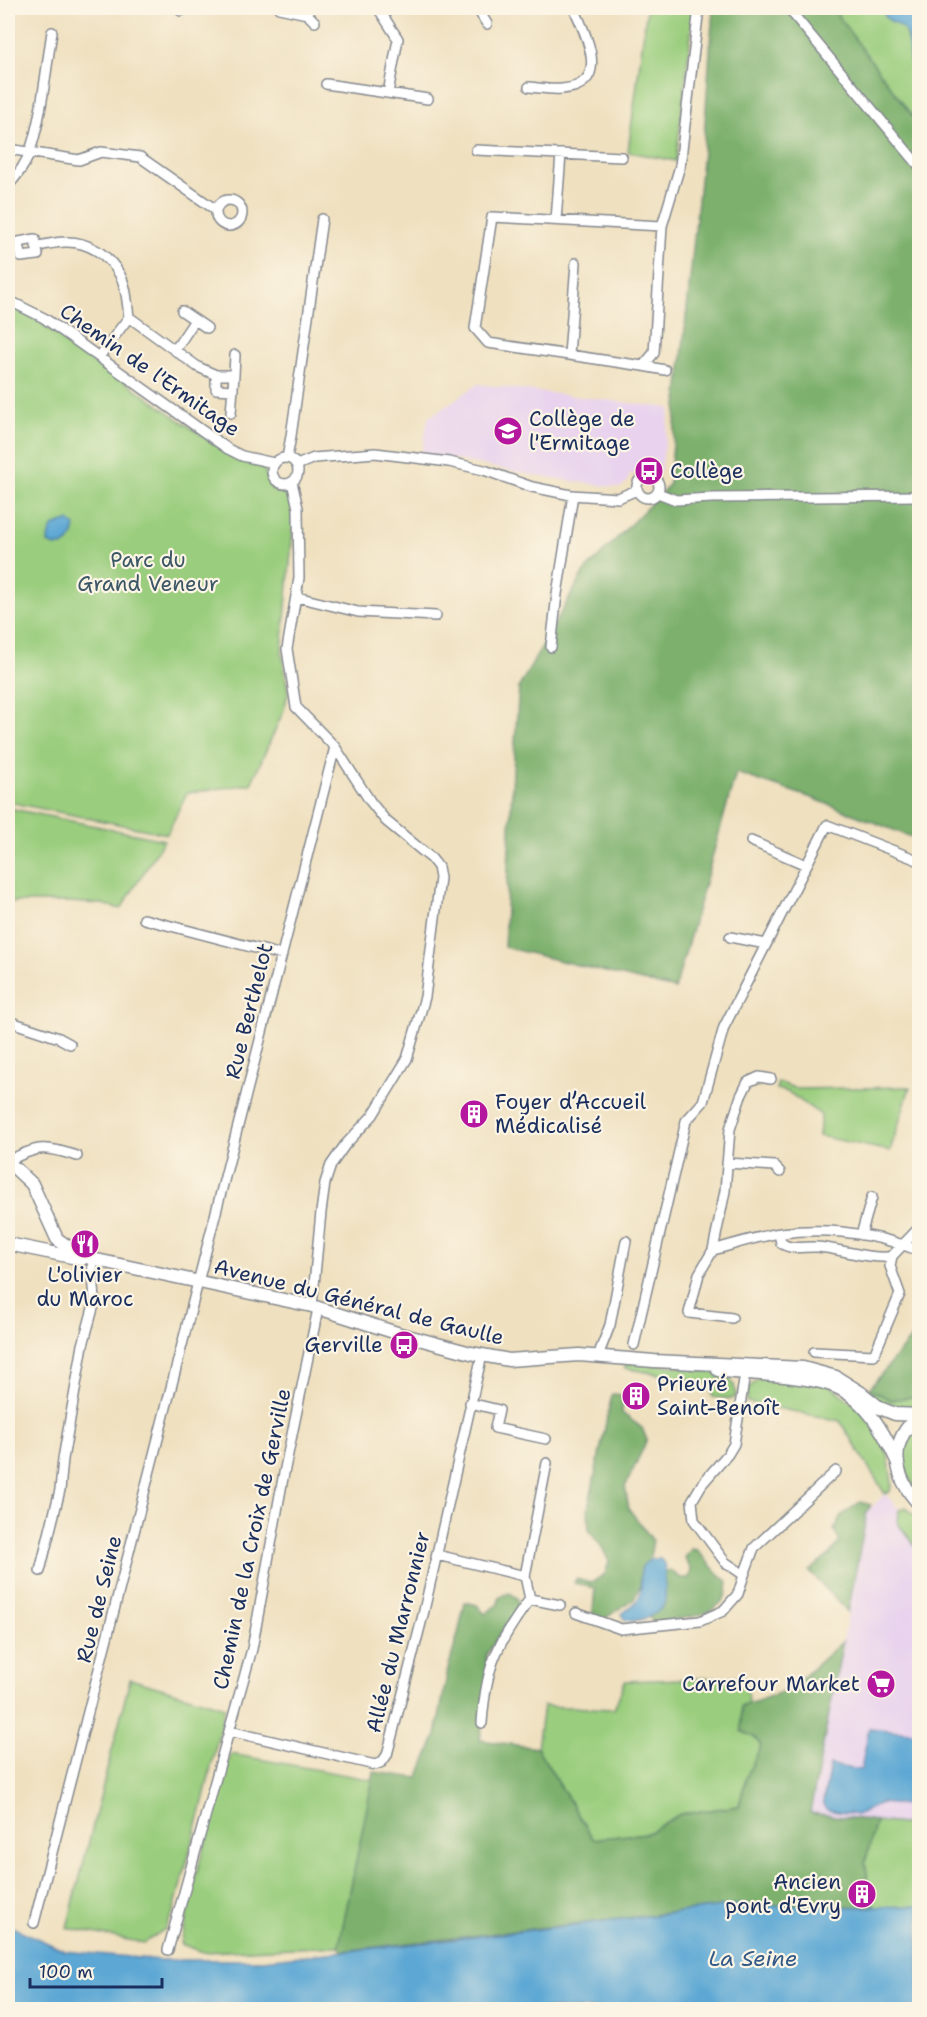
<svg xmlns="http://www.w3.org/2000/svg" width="927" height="2017" viewBox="0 0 927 2017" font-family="'Shantell Sans',sans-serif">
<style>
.built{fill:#e8d2ee}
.green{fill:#9acd7d;stroke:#5a7e6e;stroke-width:1.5}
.forest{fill:#7bb06c;stroke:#4b7065;stroke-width:1.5}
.water{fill:#5ca7d4;stroke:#3c6b99;stroke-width:1.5}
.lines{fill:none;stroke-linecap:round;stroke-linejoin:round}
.stream{stroke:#5ca7d4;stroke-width:3}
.minor-casing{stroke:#85888e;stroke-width:12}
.major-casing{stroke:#85888e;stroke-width:15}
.minor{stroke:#fff;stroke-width:9}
.major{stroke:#fff;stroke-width:12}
.labels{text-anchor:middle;stroke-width:4.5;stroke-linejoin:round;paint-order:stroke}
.street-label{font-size:21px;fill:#1b2f5e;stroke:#fcf5e5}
.poi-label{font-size:21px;fill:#1b2f5e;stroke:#fcf5e5;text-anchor:start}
.park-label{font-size:21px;fill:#3b5666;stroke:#fcf5e5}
.water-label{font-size:22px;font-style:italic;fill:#325987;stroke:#fcf5e5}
</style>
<rect width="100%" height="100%" fill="#fcf5e5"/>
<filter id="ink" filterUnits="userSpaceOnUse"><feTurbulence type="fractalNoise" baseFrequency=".0167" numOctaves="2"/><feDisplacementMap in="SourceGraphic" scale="12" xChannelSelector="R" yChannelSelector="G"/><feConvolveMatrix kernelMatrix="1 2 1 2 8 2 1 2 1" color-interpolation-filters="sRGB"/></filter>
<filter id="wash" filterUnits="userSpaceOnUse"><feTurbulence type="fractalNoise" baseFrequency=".008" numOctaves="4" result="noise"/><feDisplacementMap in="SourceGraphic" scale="24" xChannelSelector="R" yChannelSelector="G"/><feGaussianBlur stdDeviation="1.35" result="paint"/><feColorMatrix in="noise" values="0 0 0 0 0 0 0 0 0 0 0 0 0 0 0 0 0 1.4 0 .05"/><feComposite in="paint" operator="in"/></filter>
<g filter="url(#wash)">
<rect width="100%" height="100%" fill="#efe0bf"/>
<path class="built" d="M478,384l192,24 -9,63 -32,3 -1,7 -8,7 -83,-12 -115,-23 6,-35z
M885,1494l30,32 4,10v290l-109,-12 57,-302z"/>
<path class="green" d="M647,8h47l-18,153 -48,-9z
M799,8h120v146z
M8,305l24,12 204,142 24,7 4,4 7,15 7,7 9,3 5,6 1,28 -11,122 6,42 -4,17 -33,74 -64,9 -20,41 -159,-32z
M8,808l156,32 -43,69 -19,-5 -34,-2h-60z
M778,1082l19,7 113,-2 -20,64 -71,-15 2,-21 -33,-23 -12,-3z
M625,1363l49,3 52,9 8,10 2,11 -5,3 -18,-2 -2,-9 -4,-5 -82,-15z
M760,1377l69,8 41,31 18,38 4,29 -2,8 -5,3 -45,-73 -93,-19 1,-13z
M869,1389l22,11 28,-4v10c-22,9 -35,1 -52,-14z
M919,1424v70c-17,-24 -25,-47 0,-70z
M906,1507l13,13v30l-20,-25 -2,-5 2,-10z
M744,1677l5,26 -8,4 14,31 7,7 -16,33 -7,28 -59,8 -32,19 -55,6 -56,-91 6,-42 71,3 11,-28z
M130,1679l95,28 -24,103 -28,103 -8,16 -21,14 -77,-15z
M231,1754l142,26 -34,166 -136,6 -22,-8 15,-69z
M876,1821l43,5v80l-45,1 -9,-44z"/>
<path class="forest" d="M713,8h119l87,117v715l-107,-42 -76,-25 -61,216 -171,-42 9,-177 6,-83 65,-115 85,-87 34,-334z
M916,1332l3,8v56l-28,4 -22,-11z
M612,1394l12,1 -2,18 20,15 5,12 -22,47 4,22 24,32 -6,30 -13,28 -30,20 -12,3 3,-34 -21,-5 2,-4 15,4 14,-9 4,-12 -7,-15 -13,-16 -1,-23z
M860,1502l11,3 -4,7 -19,100 -39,-41 21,-17 10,-12 -6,-12 8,-15z
M691,1549l6,1 22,25 9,6c-1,4 0,10 -2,14 -11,24 -51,24 -73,27l-6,-7 10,-40 13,-5 11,8h8l2,-8 -6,-12z
M510,1593l7,5 2,8 -33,49 1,36 -7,49 57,8 56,91 55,-6 32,-19 59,-8 7,-28 15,-33 -6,-7 -14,-7v-24l49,-18 53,-48 -33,172 66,8 -11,42 9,44 -136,-2 -396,46 -3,-5 35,-174 44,6 18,-43 12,-66 10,-35 7,-32 12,3 8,9 13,-10 2,-8z"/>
<path class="water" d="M885,8h34v66c-16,-9 -6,-30 -15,-44 -6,-10 -24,-7 -19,-22z
M69,521l6,5c-3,17 -10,25 -27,17 0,-17 7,-19 21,-22z
M654,1559h6l4,4 1,5c-3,23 10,38 -17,49 -7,3 -15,5 -23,3l-3,-6c5,-5 12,-9 15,-13 11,-15 -8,-35 17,-42z
M869,1728l50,5v9l-13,63 -26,-2 -23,12 -30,-5 -4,-8 7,-37 31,5z
M738,1905l136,2 45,-1v103h-911v-84l57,26 96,9h102l178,-19z"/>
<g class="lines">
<path class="stream" d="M8,506l3,-9"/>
</g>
</g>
<g filter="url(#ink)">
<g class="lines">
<g class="minor-casing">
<path id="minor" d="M181,8v3
M279,8l28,6 8,8
M378,8l20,31 -10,54
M477,8l10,16
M788,8l132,159
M326,84l102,15
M529,87c11,1 22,3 33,2 51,-4 23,-55 12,-81
M8,149l71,11 22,-8 39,5 76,53
M476,150l146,7
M8,186c8,-10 18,-21 22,-35 12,-35 16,-82 22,-119
M216 213a13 13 0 1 1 26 0a13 13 0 1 1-26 0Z
M556,220l5,-66
M662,226l-170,-9 -17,111 13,15 155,23 11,-13 8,-127 18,-60 19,-158
M35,239l3,16 -17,2 -2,-15z
M36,246c10,-1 20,-4 29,-4 23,-1 44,13 55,33 7,12 7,28 9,42l69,50 18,8
M8,252l12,-2
M8,300l36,18 184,131 14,7 32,7
M182,311l25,17
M175,350l20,-30
M569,355l7,-92
M99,357l30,-40
M643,366l22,4
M234,375l1,-20
M231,413l3,-38h-18v14l17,1
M272 471a13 13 0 1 1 26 0a13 13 0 1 1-26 0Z
M287,458l4,-22 31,-217
M297,465l17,-7 61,-5 74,9 35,8 48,17 39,8 47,3 19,-8
M637 487a11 11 0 1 1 22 0a11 11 0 1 1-22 0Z
M292,482l6,26 1,70 -12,71 9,58 39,40 35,54 16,20 45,37 7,9 2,11 -15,119 -18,62 -34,56 -28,30 -14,20 -6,18 -4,29 -9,94
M658,493l18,7 36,-2 208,-2
M297,597l61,15 78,4
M551,647l6,-53 16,-99
M751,841l55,24
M144,919l138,36
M730,937l36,7
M8,1021l51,17 11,6
M8,1161c31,-16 37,-15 69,-5
M727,1163l47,3 6,6
M779,1234l2,9c12,8 22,3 36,4 21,1 58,14 75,9
M861,1235l11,-38
M713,1250c22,-6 46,-14 68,-17 47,-6 95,1 139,18
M732,1318l-43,-5 10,-39 14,-24 12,-59 5,-62 11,-33 7,-14 11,-5 12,2
M634,1345l52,-224 17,-19 21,-75 103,-202 93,36
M814,1352l60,3 26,-61 -10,-28 2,-10 28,-29
M598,1356l12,-31 16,-84
M470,1403l29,7 -4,18 51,11
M437,1555l88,21 5,23 30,6
M40,1571l20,-81 3,-31 20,-114 12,-44 -3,-42
M744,1575l10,-27 82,-77
M525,1576l22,-113
M576,1613l45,16 79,-8 23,-10 15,-17 6,-19 -19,-13 -31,-42 -2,-19 10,-17 26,-30 6,-10 11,-70
M482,1723c4,-57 14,-78 48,-124
M229,1731l146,34 7,-3 5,-7 36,-140 59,-260
M34,1923l301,-1176
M168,1950l84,-301 31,-171 35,-169"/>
</g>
<g class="major-casing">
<path id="major" d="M8,1163l8,6 16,15 25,55 13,9 22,11 220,47 88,28 71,19 38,7 70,-5 75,6 149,7 33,9 24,15 20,16 15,6 25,1
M8,1244l74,15
M718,1370c35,5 77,4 110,14 35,10 55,46 69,77
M920,1415c-33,26 -27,62 0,90"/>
</g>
<use href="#minor" class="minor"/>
<use href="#major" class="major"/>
</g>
</g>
<defs>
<g id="school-disc" transform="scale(1.5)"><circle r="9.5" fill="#b5179e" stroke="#fcf5e5"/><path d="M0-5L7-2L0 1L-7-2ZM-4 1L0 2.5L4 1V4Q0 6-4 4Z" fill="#fff"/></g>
<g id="bus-disc" transform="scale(1.5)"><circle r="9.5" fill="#b5179e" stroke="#fcf5e5"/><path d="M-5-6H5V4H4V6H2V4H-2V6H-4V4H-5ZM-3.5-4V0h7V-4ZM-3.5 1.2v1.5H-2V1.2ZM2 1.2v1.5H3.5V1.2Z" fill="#fff"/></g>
<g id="building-disc" transform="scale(1.5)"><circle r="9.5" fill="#b5179e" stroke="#fcf5e5"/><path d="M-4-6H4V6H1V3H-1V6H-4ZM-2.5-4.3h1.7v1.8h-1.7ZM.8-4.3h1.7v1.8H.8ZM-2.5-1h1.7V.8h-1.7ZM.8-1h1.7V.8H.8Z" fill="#fff"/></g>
<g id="restaurant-disc" transform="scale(1.5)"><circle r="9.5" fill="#b5179e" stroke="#fcf5e5"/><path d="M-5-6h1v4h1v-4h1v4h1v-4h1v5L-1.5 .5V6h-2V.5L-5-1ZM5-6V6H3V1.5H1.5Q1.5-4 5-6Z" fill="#fff"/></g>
<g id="supermarket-disc" transform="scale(1.5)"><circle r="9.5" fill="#b5179e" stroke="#fcf5e5"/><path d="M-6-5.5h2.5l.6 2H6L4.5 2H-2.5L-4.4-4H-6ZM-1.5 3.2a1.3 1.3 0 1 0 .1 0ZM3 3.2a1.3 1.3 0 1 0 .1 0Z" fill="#fff"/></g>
</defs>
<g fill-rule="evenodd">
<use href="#school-disc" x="508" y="431"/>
<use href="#bus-disc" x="649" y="471"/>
<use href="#building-disc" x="474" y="1114"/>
<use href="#restaurant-disc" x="85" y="1244"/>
<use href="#bus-disc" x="404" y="1345"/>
<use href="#building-disc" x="636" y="1396"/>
<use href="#supermarket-disc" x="881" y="1684"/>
<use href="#building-disc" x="862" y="1894"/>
</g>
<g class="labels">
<g class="street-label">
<text transform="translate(150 370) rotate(35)" y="7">Chemin de l'Ermitage</text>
<text transform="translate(249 1011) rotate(-76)" y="7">Rue Berthelot</text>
<text transform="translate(359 1302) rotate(14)" y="7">Avenue du Général de Gaulle</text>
<text transform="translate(252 1539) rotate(-78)" y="7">Chemin de la Croix de Gerville</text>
<text transform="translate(99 1599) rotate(-76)" y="7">Rue de Seine</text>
<text transform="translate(398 1632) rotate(-76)" y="7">Allée du Marronnier</text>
</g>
<g class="poi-label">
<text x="529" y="426">Collège de<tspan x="529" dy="24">l'Ermitage</tspan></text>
<text x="670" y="478">Collège</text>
<text x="495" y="1109">Foyer d’Accueil<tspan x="495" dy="24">Médicalisé</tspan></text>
<text x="85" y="1282" text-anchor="middle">L'olivier<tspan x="85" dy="24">du Maroc</tspan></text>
<text x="383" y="1352" text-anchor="end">Gerville</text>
<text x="657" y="1391">Prieuré<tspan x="657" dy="24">Saint-Benoît</tspan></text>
<text x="860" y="1691" text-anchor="end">Carrefour Market</text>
<text x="841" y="1889" text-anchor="end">Ancien<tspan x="841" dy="24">pont d'Evry</tspan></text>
</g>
<g class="park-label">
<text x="148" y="567">Parc du<tspan x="148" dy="24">Grand Veneur</tspan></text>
</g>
<g class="water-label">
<text x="753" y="1966">La Seine</text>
</g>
</g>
<rect width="927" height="2017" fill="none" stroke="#fcf5e5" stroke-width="30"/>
<path d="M30 1978v9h132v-9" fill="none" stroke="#1b2f5e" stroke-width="3"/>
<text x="39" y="1978" font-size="18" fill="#1b2f5e" stroke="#fcf5e5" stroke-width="4.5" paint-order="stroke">100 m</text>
</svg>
